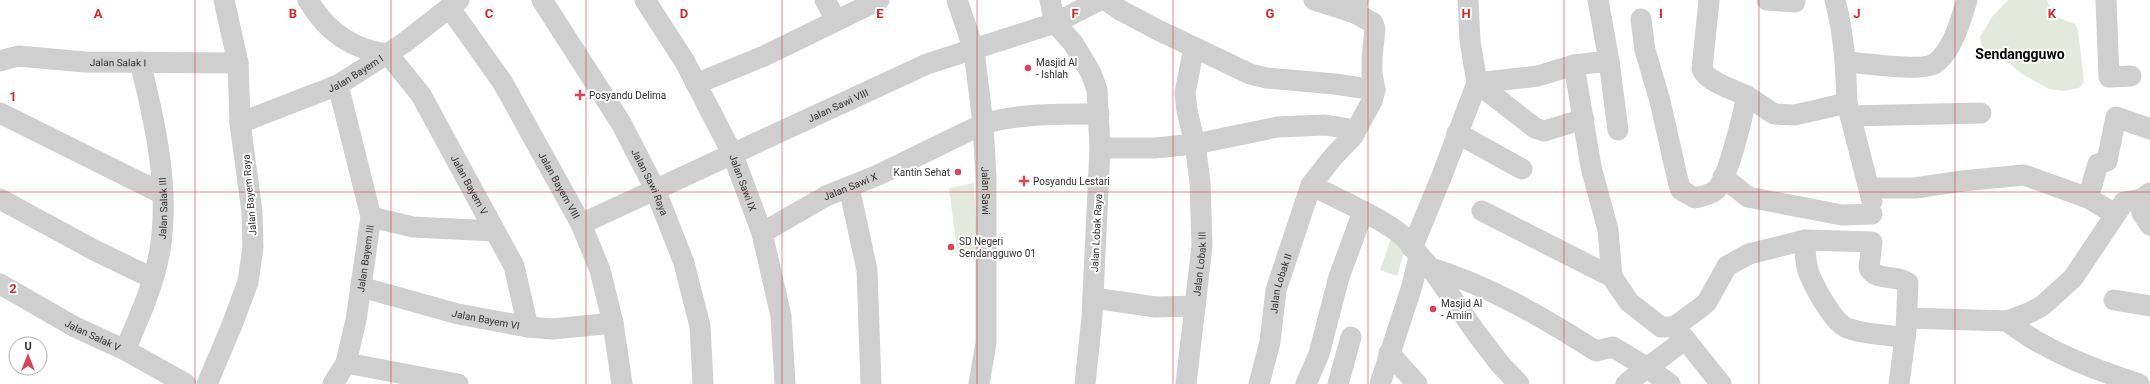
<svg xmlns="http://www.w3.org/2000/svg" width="2150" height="384" viewBox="0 0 2150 384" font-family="Roboto,sans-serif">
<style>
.green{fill:#e3e9dc}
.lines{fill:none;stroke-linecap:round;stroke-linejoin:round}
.minor{stroke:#cfcfcf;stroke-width:21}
.grid{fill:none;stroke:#d62828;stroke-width:1;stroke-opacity:0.55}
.poi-dot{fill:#dc4256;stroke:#fff;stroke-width:1.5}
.labels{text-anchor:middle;stroke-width:4;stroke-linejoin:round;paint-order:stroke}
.street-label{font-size:10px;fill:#323232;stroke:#fff}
.poi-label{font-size:10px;fill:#323232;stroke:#fff;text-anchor:start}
.district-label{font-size:14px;font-weight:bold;fill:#000;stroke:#fff}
.grid-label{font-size:13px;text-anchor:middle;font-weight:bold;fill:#d62828;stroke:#fff;stroke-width:4;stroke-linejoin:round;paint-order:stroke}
</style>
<rect width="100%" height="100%" fill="#fff"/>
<path class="green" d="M2008,0h39l7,16 21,8 3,6 6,52 -5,6 -15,3 -15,-2 -27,-15 -17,-14 -20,-9 -4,-7 -1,-7 12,-20z
M974,183l3,66 -20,1 -8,-62z
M1391,238l16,5 -10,33 -17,-6z"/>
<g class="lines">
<g class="minor">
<path id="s1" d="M308,0c18,31 45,50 80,54l33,41 93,171 14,61"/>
<path id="s2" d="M542,0l79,123 34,66 29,74 16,63 3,58"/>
<path id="s3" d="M645,0l40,62 48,93 29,78 19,83 4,68"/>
<path d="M825,0l11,20"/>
<path id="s4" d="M957,0l17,50 9,74 3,54v165l-7,41"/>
<path d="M1050,0l5,23 18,20 18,30 6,17 3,58 -8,169 -7,67"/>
<path d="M1106,0l14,10 38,20 92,44 17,4 68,6 40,6"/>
<path d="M1314,0l41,13 3,-13"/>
<path d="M1468,0l2,41 7,42 58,45 9,3 40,-12"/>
<path d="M1709,0l-7,69c6,14 31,20 45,27"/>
<path d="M1767,0l28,2"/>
<path d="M2106,0l3,77 22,-1"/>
<path id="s5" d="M449,7l54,76 78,141 19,46 13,53 9,61"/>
<path d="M1641,19l4,31 15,51 18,80 3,9 14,8c7,-2 15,-3 21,-8 12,-10 27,-76 31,-94l27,18 21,1 52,-12c-1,-35 -3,-69 -12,-103"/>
<path id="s6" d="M0,61l18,-5 67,6 153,1"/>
<path d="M1609,61l9,69"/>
<path d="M1846,62c18,1 75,10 88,2 18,-11 27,-45 33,-64"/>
<path d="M1574,65l35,-4 -11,-61"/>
<path d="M696,84l68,-28 115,-56"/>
<path d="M1847,103l25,98"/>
<path d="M0,113l163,81"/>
<path d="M1850,116l131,-3"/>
<path id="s7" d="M240,123l98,-38 66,-42 55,-43"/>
<path d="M1457,133l65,36"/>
<path d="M1100,148h55l40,-4 83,-17 47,-2 31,5"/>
<path d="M1723,177l25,20 94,18 30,-1"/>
<path d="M1311,185c26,14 74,34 94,53 9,9 16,21 26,30l46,66 23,30 19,20"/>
<path d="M849,187l18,83 4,114"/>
<path d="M1869,188h46l47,-7 62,-6 64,23 27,16"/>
<path d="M2088,198l10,-34 9,-3 9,-44 34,12"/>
<path d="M0,199l94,51 58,28"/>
<path d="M2142,199v14l8,12"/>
<path d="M1482,211l130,66"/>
<path d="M371,217l42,10 82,4"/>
<path id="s8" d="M581,224l346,-160 128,-41 45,-23"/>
<path id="s9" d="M762,233l64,-37 52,-21 105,-51c37,-11 77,-10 116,-10"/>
<path d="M1805,240c0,12 0,25 5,36 6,14 24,47 37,52 18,7 39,6 58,10"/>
<path d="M1412,248l29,-70 36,-95 61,-7 36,-11 17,102 17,63 4,47 17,25 32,25h13l26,-19 7,-6 20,-36 22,-12 56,-14 67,2 -3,26c7,14 28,6 39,15l-2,47 -7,54"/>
<path d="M1431,268c59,18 113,50 165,83l17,-4 33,20 24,17"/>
<path id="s10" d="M0,284l75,43 50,23 61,34"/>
<path id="s11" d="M361,287l97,27 70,13 25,2 60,-6"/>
<path d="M1093,298l63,9 39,-1"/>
<path d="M2114,300l36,6"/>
<path d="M1907,318l100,3 24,-9 11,-6 31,-28 51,-76 18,-3 8,-6"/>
<path d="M2007,321c38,30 86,48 132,63"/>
<path d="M1685,339l36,45"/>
<path id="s12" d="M125,350c14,-32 29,-65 35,-100 10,-62 -5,-128 -20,-188"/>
<path d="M1389,353l28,31"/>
<path d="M346,363l112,21"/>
<path d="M207,384l25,-59 16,-43 5,-35 -1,-35 -12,-89 -2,-60 -14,-63"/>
<path id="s13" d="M333,384l13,-21 10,-43 15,-103 -33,-132"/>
<path id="s14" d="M1186,384l16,-138 -2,-64 -5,-38 -8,-33 -2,-18 9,-46"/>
<path id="s15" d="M1259,384l11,-42 6,-52 35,-105 22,-28 20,-21 19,-35 3,-11 -3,-16v-17l3,-28 -2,-6 -18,-10"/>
<path d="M1306,384l13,-30 20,-77 24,-65"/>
<path d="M1338,384l13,-47"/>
<path d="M1380,384l32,-98 7,-29"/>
<path d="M1626,384c19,-16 40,-29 59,-45l-11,-12"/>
</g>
</g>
<path class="grid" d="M195,0v384M391,0v384M586,0v384M782,0v384M977,0v384M1173,0v384M1368,0v384M1564,0v384M1759,0v384M1955,0v384M0,192h2150"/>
<g class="poi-dot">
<circle cx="1028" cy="68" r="4"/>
<path d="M578 89h4v4h4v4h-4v4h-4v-4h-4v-4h4z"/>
<circle cx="958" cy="172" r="4"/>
<path d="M1022 175h4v4h4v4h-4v4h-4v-4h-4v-4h4z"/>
<circle cx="951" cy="247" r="4"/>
<circle cx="1433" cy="309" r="4"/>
</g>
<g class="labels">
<g class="street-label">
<text dy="4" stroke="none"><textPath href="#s6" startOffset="119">Jalan Salak I</textPath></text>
<text dy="4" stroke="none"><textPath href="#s7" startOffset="126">Jalan Bayem I</textPath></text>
<text dy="4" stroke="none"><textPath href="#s8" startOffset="283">Jalan Sawi VIII</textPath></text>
<text dy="4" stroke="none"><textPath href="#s2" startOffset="212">Jalan Sawi Raya</textPath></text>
<text dy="4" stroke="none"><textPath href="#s3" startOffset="208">Jalan Sawi IX</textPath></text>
<text dy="4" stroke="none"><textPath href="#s1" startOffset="255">Jalan Bayem V</textPath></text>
<text dy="4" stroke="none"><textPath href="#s5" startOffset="210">Jalan Bayem VIII</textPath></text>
<text dy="4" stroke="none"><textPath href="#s9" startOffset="100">Jalan Sawi X</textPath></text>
<text dy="4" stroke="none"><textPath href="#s4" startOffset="194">Jalan Sawi</textPath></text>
<text transform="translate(249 195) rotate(-95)" y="4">Jalan Bayem Raya</text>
<text dy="4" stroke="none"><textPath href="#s12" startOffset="148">Jalan Salak III</textPath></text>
<text transform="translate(1096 233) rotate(-87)" y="4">Jalan Lobak Raya</text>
<text dy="4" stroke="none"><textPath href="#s13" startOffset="131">Jalan Bayem III</textPath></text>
<text dy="4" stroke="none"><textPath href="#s14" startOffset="121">Jalan Lobak III</textPath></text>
<text dy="4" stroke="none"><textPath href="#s15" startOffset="103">Jalan Lobak II</textPath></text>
<text dy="4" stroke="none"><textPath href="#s11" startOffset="129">Jalan Bayem VI</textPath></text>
<text dy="4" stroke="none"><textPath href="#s10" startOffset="106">Jalan Salak V</textPath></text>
</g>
<g class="poi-label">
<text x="1036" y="66">Masjid Al<tspan x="1036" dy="12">- Ishlah</tspan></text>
<text x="589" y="99">Posyandu Delima</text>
<text x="950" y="176" text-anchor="end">Kantin Sehat</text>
<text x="1033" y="185">Posyandu Lestari</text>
<text x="959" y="245">SD Negeri<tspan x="959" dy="12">Sendangguwo 01</tspan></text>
<text x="1441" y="307">Masjid Al<tspan x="1441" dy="12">- Amiin</tspan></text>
</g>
<g class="district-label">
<text x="2020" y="59">Sendangguwo</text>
</g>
</g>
<g class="grid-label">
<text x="98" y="18">A</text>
<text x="293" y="18">B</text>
<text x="489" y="18">C</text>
<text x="684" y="18">D</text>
<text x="880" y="18">E</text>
<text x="1075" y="18">F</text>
<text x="1270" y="18">G</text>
<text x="1466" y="18">H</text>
<text x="1661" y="18">I</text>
<text x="1857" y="18">J</text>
<text x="2052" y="18">K</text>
<text x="13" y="101">1</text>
<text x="13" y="293">2</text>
</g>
<g transform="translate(28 356)"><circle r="19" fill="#ffffff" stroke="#adadad"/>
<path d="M0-3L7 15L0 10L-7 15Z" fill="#dc4256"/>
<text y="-6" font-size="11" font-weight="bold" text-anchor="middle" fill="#323232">U</text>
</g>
</svg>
